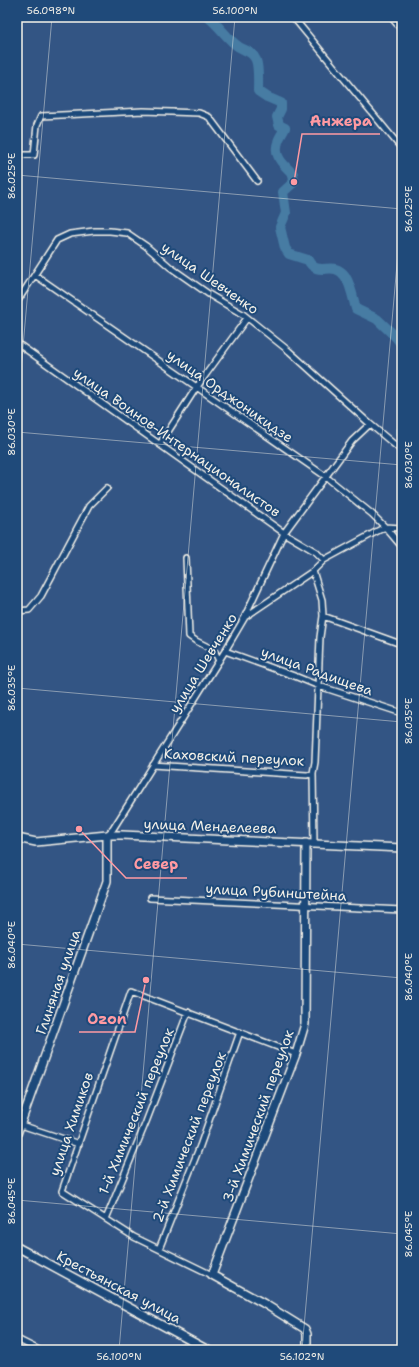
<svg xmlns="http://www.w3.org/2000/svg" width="419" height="1367" viewBox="0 0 419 1367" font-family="'Shantell Sans',sans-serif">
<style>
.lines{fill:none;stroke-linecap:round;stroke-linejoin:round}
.river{stroke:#467ba3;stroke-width:10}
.street-casing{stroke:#f4f1e8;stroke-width:8}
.secondary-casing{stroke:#f4f1e8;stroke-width:10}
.street{stroke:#1f4a7a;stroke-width:5}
.secondary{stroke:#1f4a7a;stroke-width:7}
.rail-casing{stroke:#f4f1e8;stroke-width:3}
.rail{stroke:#1f4a7a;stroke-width:1.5;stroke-dasharray:4.5;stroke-linecap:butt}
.ticks{fill:none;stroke:#f4f1e8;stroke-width:1;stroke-opacity:0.45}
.labels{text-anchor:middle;stroke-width:4;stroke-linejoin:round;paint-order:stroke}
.street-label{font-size:14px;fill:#f4f1e8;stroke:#1f4a7a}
.leader{fill:none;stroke:#ff9aa2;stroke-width:1.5}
.callout-dot{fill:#ff9aa2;stroke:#1f4a7a;stroke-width:1.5}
.callout-label{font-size:15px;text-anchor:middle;font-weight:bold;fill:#ff9aa2;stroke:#1f4a7a;stroke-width:4;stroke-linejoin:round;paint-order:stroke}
.neatline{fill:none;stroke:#f4f1e8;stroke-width:1.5}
.ticks-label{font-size:10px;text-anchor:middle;fill:#f4f1e8}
</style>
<rect width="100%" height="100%" fill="#335584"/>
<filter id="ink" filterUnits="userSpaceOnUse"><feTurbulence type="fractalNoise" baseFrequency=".025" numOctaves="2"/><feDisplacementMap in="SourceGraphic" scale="8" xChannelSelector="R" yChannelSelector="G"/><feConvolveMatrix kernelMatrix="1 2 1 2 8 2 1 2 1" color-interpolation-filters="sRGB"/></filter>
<g filter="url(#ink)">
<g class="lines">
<path class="river" d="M208,17c12,9 19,22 31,30 7,4 14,5 17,13 3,8 2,23 2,31l9,6 14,6v6l-4,8 2,8 6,3c-2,5 -6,9 -7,14 -5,15 6,23 15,32l1,8 -11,10 3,21 -6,14 5,21 4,6 19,6c10,19 25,-1 37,16 6,9 8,22 11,33l21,10 19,18 6,8
M402,430l-2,2 2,2"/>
<g class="street-casing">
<path id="street" d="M293,17l109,132
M391,17l11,13
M17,155h17l3,-30 4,-9 102,-5 56,2 10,4 48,64
M35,275l290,201 47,38 13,13 17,20
M17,302l40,-62 13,-6 24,-3h16l17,2 19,13 24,21 40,28 34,20 45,36 81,73 32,27
M17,343l267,190 32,19 8,8
M160,444l36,-56 51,-70
M186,558l3,78 7,5 18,9 5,11
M313,571l9,29 1,16 -3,21 -5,125 -2,11 1,70
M17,611l12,-1 12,-14 48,-90 18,-18
M245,616l39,-83 68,-92 18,-17
M323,616l75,27
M225,651l72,26 22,9 83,27
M153,765l154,10 6,-2
M107,835l6,-6 112,-178 20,-34 68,-46 11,-11 61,-33 17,1
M150,898l252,12
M21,1125l58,19
M106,1219l40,-97 42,-110
M159,1249l41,-103 40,-114
M212,1275l-78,-38 -72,-46 69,-200 165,63
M17,1339l22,11"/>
</g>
<g class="secondary-casing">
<path id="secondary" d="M17,838l19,4 71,-7h15l280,13
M306,843l-1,181 -9,30 -84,221 51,28 42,26 2,5v16
M17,1134l90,-253v-46
M17,1247l191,103"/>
</g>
<use href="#street" class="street"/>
<use href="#secondary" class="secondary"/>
<g class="rail-casing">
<path id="rail" d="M400,17l2,3"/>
</g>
<use href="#rail" class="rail"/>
</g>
</g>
<path class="ticks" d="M17,175l385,34M17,415l35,-398M17,432l385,33M17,688l385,34M17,944l385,34M17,1200l385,34M119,1350l116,-1333M302,1350l100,-1143"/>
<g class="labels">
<g class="street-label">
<text transform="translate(210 278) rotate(35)" y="5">улица Шевченко</text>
<text transform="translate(230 396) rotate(35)" y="5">улица Орджоникидзе</text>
<text transform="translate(177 442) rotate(35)" y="5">улица Воинов-Интернационалистов</text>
<text transform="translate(203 663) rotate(-58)" y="5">улица Шевченко</text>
<text transform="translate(317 671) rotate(20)" y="5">улица Радищева</text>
<text transform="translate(234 757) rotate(3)" y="5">Каховский переулок</text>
<text transform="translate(210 826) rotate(2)" y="5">улица Менделеева</text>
<text transform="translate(276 892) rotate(3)" y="5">улица Рубинштейна</text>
<text transform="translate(58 982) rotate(-71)" y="5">Глиняная улица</text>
<text transform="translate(136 1111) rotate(-68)" y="5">1-й Химический переулок</text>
<text transform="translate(258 1116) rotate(-70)" y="5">3-й Химический переулок</text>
<text transform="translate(71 1124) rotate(-71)" y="5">улица Химиков</text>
<text transform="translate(189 1137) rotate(-69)" y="5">2-й Химический переулок</text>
<text transform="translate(119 1287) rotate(28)" y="5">Крестьянская улица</text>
</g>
</g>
<path class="leader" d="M294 182L302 134H380M79 829L126 878H187M146 980L135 1032H79"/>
<g class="callout-dot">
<circle cx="294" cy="182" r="4"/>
<circle cx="79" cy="829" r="4"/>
<circle cx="146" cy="980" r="4"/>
</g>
<g class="callout-label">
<text x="341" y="126">Анжера</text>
<text x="156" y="869">Север</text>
<text x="107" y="1024">Ozon</text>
</g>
<rect width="419" height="1367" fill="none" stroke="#1f4a7a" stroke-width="44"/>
<rect x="22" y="22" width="375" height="1323" class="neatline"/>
<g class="ticks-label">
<text x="51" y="14">56.098°N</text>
<text x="235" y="14">56.100°N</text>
<text transform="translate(11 176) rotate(-90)" y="4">86.025°E</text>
<text transform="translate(408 209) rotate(-90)" y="4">86.025°E</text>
<text transform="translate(11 432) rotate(-90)" y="4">86.030°E</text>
<text transform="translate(408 465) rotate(-90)" y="4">86.030°E</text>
<text transform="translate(11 688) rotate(-90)" y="4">86.035°E</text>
<text transform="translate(408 721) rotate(-90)" y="4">86.035°E</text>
<text transform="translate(11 945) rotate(-90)" y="4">86.040°E</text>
<text transform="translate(408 977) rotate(-90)" y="4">86.040°E</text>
<text transform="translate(11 1201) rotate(-90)" y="4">86.045°E</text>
<text transform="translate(408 1234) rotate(-90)" y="4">86.045°E</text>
<text x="119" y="1360">56.100°N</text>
<text x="302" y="1360">56.102°N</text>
</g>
</svg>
